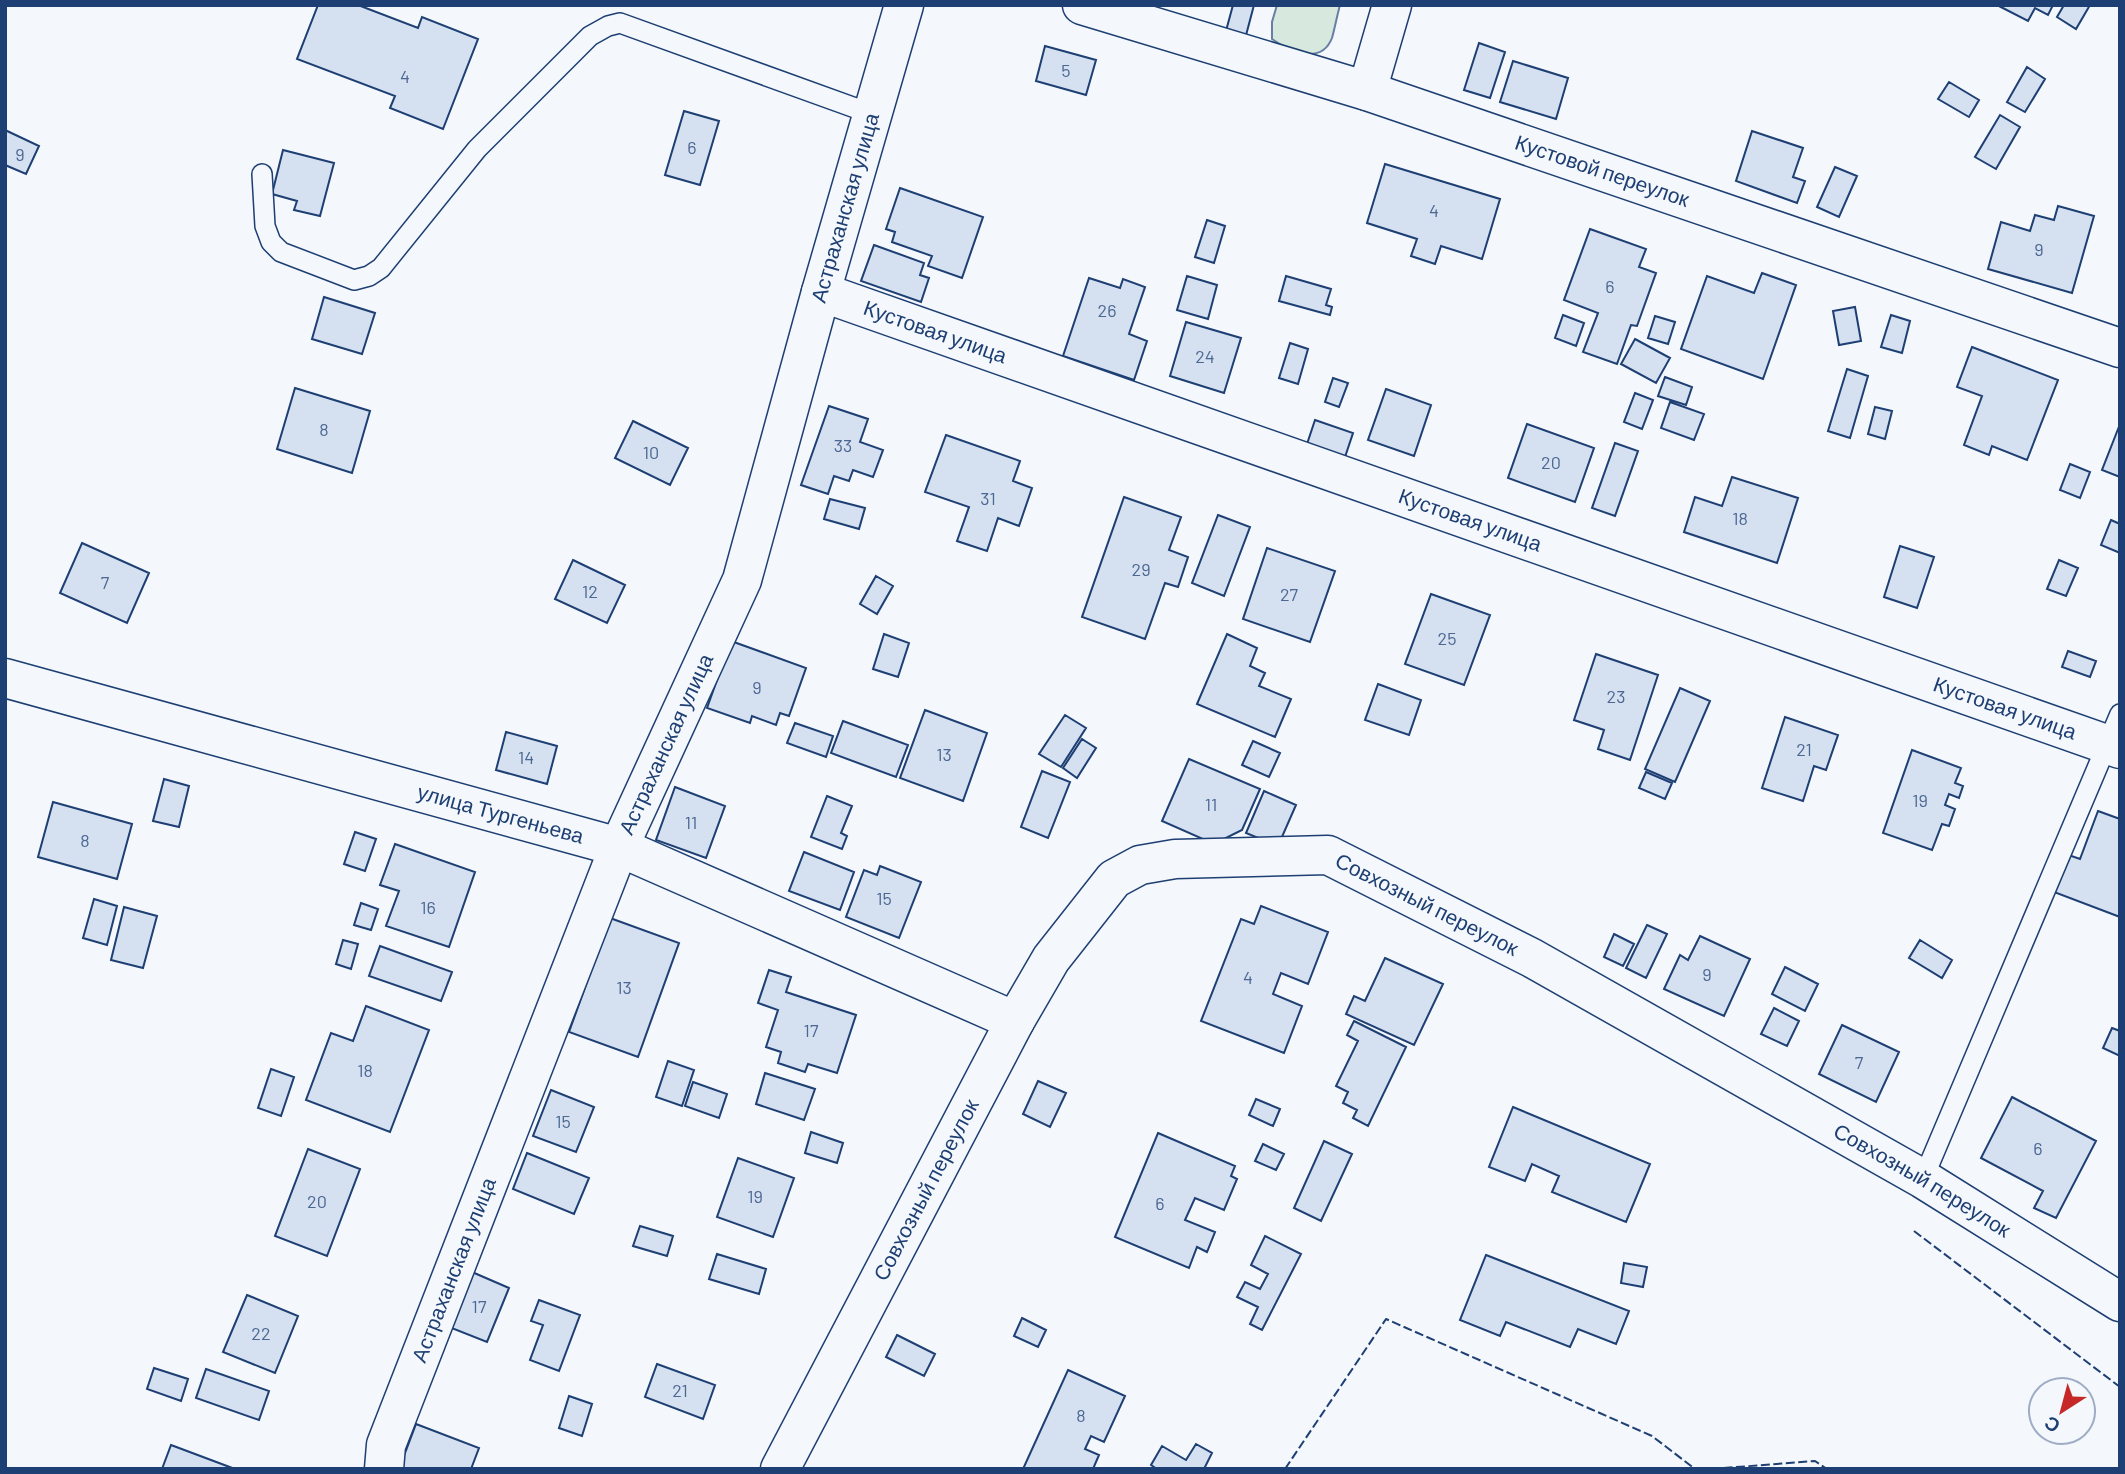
<svg xmlns="http://www.w3.org/2000/svg" width="2125" height="1474" viewBox="0 0 2125 1474" font-family="Barlow,sans-serif">
<style>
.green{fill:#d7e8df;stroke:#687fa3;stroke-width:2}
.building{fill:#d5e0f0;stroke:#1d3f73;stroke-width:2}
.lines{fill:none;stroke-linecap:round;stroke-linejoin:round}
.service-casing{stroke:#1d3f73;stroke-width:22}
.minor-casing{stroke:#1d3f73;stroke-width:41}
.service{stroke:#f4f7fb;stroke-width:19}
.minor{stroke:#f4f7fb;stroke-width:38}
.fence{stroke:#1d3f73;stroke-width:2;stroke-dasharray:9 3.5;stroke-linecap:butt}
.labels{text-anchor:middle;stroke-width:5;stroke-linejoin:round;paint-order:stroke}
.number-label{font-size:18px;fill:#4b6792}
.street-label{font-size:21px;fill:#1d3f73;stroke:#f4f7fb}
</style>
<rect width="100%" height="100%" fill="#f4f7fb"/>
<path class="green" d="M1277,5h63c-3,11 -5,22 -8,33 -11,28 -43,13 -60,1v-17z"/>
<path class="building" d="M318,5h40l60,23 4,-11 56,22 -35,90 -53,-21 5,-12 -98,-37z
M1233,5h21l-14,53 -20,-5z
M1997,5h56l-5,10 -13,-7 -7,13z
M2064,5h26l-14,24 -19,-12z
M1479,43l26,9 -15,46 -26,-8z
M1045,46l51,14 -10,35 -50,-14z
M1513,61l55,17 -12,41 -56,-17z
M2027,67l18,12 -20,33 -18,-10z
M1949,82l30,18 -10,17 -31,-18z
M684,111l35,10 -19,64 -35,-10z
M2000,115l20,12 -24,42 -21,-12z
M5,130l34,16 -13,28 -21,-9z
M1752,131l51,17 -10,29 12,4 -8,22 -61,-22z
M283,150l51,13 -14,53 -26,-6 3,-9 -25,-7z
M1385,164l115,35 -18,60 -41,-13 -6,18 -24,-8 6,-17 -50,-16z
M1835,167l22,9 -18,41 -22,-10z
M900,188l83,29 -21,61 -34,-12 4,-10 -40,-14 3,-10 -9,-3z
M2058,206l36,10 -22,77 -84,-24 13,-47 29,9 5,-16 19,5z
M1207,220l18,6 -11,37 -19,-6z
M1590,229l56,20 -7,18 17,6 -19,53 -6,-1 -14,39 -34,-12 15,-39 -34,-13z
M874,245l50,18 -4,12 9,3 -8,24 -60,-21z
M1762,273l34,12 -33,94 -82,-30 26,-73 47,17z
M1187,276l30,9 -9,34 -31,-9z
M1286,276l45,13 -5,16 6,2 -2,8 -51,-14z
M1089,278l31,10 3,-9 22,8 -16,47 18,7 -13,39 -71,-24z
M324,297l51,16 -13,41 -50,-15z
M1855,307l6,34 -22,4 -6,-34z
M1563,315l21,8 -8,23 -21,-8z
M1891,315l19,6 -8,32 -21,-6z
M1655,316l20,6 -7,22 -20,-6z
M1186,322l55,16 -17,55 -54,-17z
M1635,339l35,19 -14,25 -35,-19z
M1290,343l18,6 -10,35 -19,-6z
M1972,347l86,33 -31,80 -35,-14 -3,9 -25,-10 18,-49 -25,-9z
M1847,369l21,7 -18,62 -22,-7z
M1665,377l27,10 -6,18 -28,-9z
M1333,378l15,5 -9,24 -14,-5z
M295,388l75,23 -18,62 -75,-24z
M1386,389l45,16 -17,51 -46,-16z
M1635,393l18,7 -11,29 -18,-7z
M1670,402l34,12 -10,26 -33,-12z
M829,406l39,13 -8,23 23,8 -10,27 -20,-7 -4,11 -15,-5 -6,18 -27,-9z
M1875,407l17,4 -7,28 -17,-5z
M1315,420l38,13 -11,33 -38,-13z
M633,421l55,27 -18,37 -55,-27z
M1527,424l67,24 -19,54 -67,-24z
M2120,424v53l-18,-7z
M946,435l74,26 -7,20 19,7 -13,38 -21,-8 -11,33 -30,-10 12,-34 -44,-15z
M1615,443l23,8 -23,65 -23,-8z
M2070,464l20,8 -10,26 -20,-8z
M1732,477l66,21 -21,65 -93,-31 11,-35 27,9z
M1124,497l57,20 -12,33 19,7 -10,30 -13,-4 -20,56 -63,-22z
M830,499l35,9 -6,21 -35,-10z
M1218,515l32,12 -26,69 -32,-13z
M2111,520l9,4v29l-19,-8z
M82,543l67,30 -22,50 -67,-30z
M1900,546l34,11 -17,51 -33,-11z
M1267,548l68,23 -25,71 -67,-23z
M573,560l52,25 -18,38 -52,-24z
M2059,560l19,8 -12,28 -19,-7z
M876,576l17,10 -16,28 -17,-10z
M1431,594l59,21 -26,70 -59,-21z
M884,634l25,9 -11,34 -25,-8z
M1227,634l30,14 -7,18 15,7 -6,13 32,13 -16,38 -78,-33z
M731,641l75,27 -17,48 -9,-3 -4,12 -24,-9 -2,7 -43,-15z
M2068,651l28,10 -6,16 -28,-10z
M1596,654l62,21 -28,85 -32,-11 6,-19 -30,-10z
M1378,684l43,16 -12,35 -44,-15z
M1680,688l30,13 -35,81 -30,-13z
M925,710l62,23 -24,68 -63,-23z
M1065,715l21,13 -25,39 -22,-13z
M1785,717l53,18 -12,35 -12,-4 -11,35 -41,-13z
M843,721l65,24 -12,32 -65,-24z
M795,723l38,13 -7,21 -39,-14z
M506,732l51,14 -10,38 -51,-14z
M1082,739l14,9 -19,30 -14,-10z
M1253,741l27,12 -11,24 -27,-12z
M1912,750l49,18 -6,15 8,3 -4,12 -10,-4 -4,11 10,4 -6,17 -7,-2 -10,26 -49,-17z
M1189,759l71,30 -18,41 -28,14 -52,-23z
M1042,771l28,11 -22,56 -27,-11z
M1646,772l26,11 -7,16 -26,-11z
M164,779l25,7 -10,41 -26,-6z
M675,787l50,19 -19,52 -50,-18z
M1264,791l32,14 -18,41 -32,-13z
M827,796l25,10 -11,27 6,3 -5,13 -31,-12z
M53,802l79,22 -15,55 -79,-22z
M2098,811l22,8v98l-74,-28 14,-37 20,7z
M355,832l21,7 -11,32 -21,-7z
M395,844l80,28 -26,75 -63,-21 13,-35 -19,-6z
M804,852l50,20 -14,38 -51,-19z
M880,866l41,16 -22,56 -53,-21 18,-47 13,5z
M94,899l23,7 -10,39 -24,-7z
M361,903l17,6 -7,21 -17,-5z
M1261,906l67,26 -20,52 -27,-11 -8,21 29,12 -18,47 -83,-32 40,-102 13,5z
M124,907l33,9 -14,52 -32,-8z
M610,918l69,25 -41,114 -69,-25z
M1647,925l20,9 -21,44 -20,-10z
M1614,934l20,10 -11,22 -19,-9z
M1700,936l50,23 -26,57 -60,-27 16,-34 8,5z
M343,940l15,4 -7,25 -15,-5z
M1920,940l32,20 -10,18 -33,-20z
M380,946l72,26 -11,29 -72,-25z
M1385,958l58,26 -29,61 -68,-31 8,-18 11,5z
M1785,967l33,17 -13,27 -33,-17z
M769,970l22,7 -5,15 70,23 -19,58 -29,-9 -3,8 -27,-9 3,-11 -15,-5 12,-37 -20,-7z
M366,1006l63,24 -39,102 -84,-32 25,-67 22,8z
M1774,1008l25,13 -12,25 -26,-12z
M1354,1021l52,26 -38,79 -15,-8 4,-8 -14,-7 5,-11 -12,-6 22,-45 -11,-6z
M1842,1025l57,27 -23,50 -57,-28z
M2112,1028l8,3v25l-17,-8z
M668,1061l26,9 -12,36 -26,-9z
M271,1069l23,8 -13,39 -23,-8z
M765,1073l50,16 -11,31 -48,-16z
M1038,1081l28,12 -16,34 -27,-13z
M693,1082l34,12 -8,24 -34,-12z
M551,1090l43,17 -18,45 -43,-16z
M2012,1097l84,44 -40,77 -22,-10 9,-17 -62,-33z
M1256,1099l24,10 -7,17 -24,-11z
M1513,1107l137,57 -24,58 -74,-30 7,-16 -27,-12 -7,17 -36,-14z
M811,1132l32,11 -6,20 -32,-10z
M1158,1133l77,33 -4,10 6,3 -13,31 -29,-12 -10,22 30,12 -8,20 -10,-5 -8,21 -74,-31z
M1324,1141l28,13 -31,67 -27,-13z
M1263,1144l21,10 -8,16 -21,-9z
M308,1149l52,20 -33,87 -52,-20z
M527,1153l62,25 -15,36 -61,-25z
M738,1158l56,20 -21,59 -56,-20z
M640,1226l33,10 -6,20 -34,-10z
M1265,1236l36,18 -39,76 -12,-6 8,-17 -21,-10 8,-15 15,7 8,-15 -17,-9z
M717,1254l49,15 -7,25 -50,-15z
M1486,1255l143,56 -13,33 -38,-15 -8,18 -64,-25 -6,14 -40,-16z
M1624,1263l23,4 -4,20 -22,-4z
M472,1272l37,16 -22,54 -38,-15z
M247,1295l51,21 -23,57 -52,-21z
M539,1300l41,15 -21,56 -29,-11 13,-35 -12,-4z
M1022,1318l24,12 -8,17 -24,-11z
M897,1335l38,19 -11,22 -38,-19z
M657,1364l58,21 -12,34 -58,-22z
M154,1368l34,11 -7,22 -34,-12z
M206,1369l63,22 -10,29 -63,-22z
M1068,1370l57,26 -21,46 -13,-6 -6,13 14,6 -6,14h-70z
M569,1396l23,8 -10,32 -23,-8z
M416,1424l63,24 -8,21h-72z
M1196,1444l16,9 -8,16h-47l-6,-4 11,-19 24,14z
M171,1445l64,24h-73z"/>
<g class="lines">
<g class="service-casing">
<path id="service" d="M262,174l3,52 6,16 10,10 73,28 15,-4 12,-8 96,-119 113,-113 18,-10 12,-3 252,91
M1923,1179l197,-465"/>
</g>
<g class="minor-casing">
<g id="minor">
<path id="s1" d="M1082,5l285,86 753,257"/>
<path d="M1367,91l25,-86"/>
<path id="s2" d="M821,292l1299,457"/>
<path id="s3" d="M5,678l614,169 396,174"/>
<path id="s4" d="M384,1469l2,-24 233,-598 123,-267 79,-288 83,-287"/>
<path id="s5" d="M780,1469l235,-448 36,-62 63,-80 26,-14 35,-6 153,-4 204,103 391,221 197,123"/>
</g>
</g>
<use href="#service" class="service"/>
<use href="#minor" class="minor"/>
<path class="fence" d="M1914,1231l206,156
M1285,1469l101,-150 266,117 43,33
M1711,1469l104,-8 12,8"/>
</g>
<g class="labels">
<g class="number-label">
<text x="1066" y="77">5</text>
<text x="405" y="83">4</text>
<text x="692" y="154">6</text>
<text x="20" y="161">9</text>
<text x="1434" y="217">4</text>
<text x="2039" y="256">9</text>
<text x="1610" y="293">6</text>
<text x="1107" y="317">26</text>
<text x="1205" y="363">24</text>
<text x="324" y="436">8</text>
<text x="843" y="452">33</text>
<text x="651" y="459">10</text>
<text x="1551" y="469">20</text>
<text x="988" y="505">31</text>
<text x="1740" y="525">18</text>
<text x="1141" y="576">29</text>
<text x="105" y="589">7</text>
<text x="590" y="598">12</text>
<text x="1289" y="601">27</text>
<text x="1447" y="645">25</text>
<text x="757" y="694">9</text>
<text x="1616" y="703">23</text>
<text x="1804" y="756">21</text>
<text x="944" y="761">13</text>
<text x="526" y="764">14</text>
<text x="1920" y="807">19</text>
<text x="1211" y="811">11</text>
<text x="691" y="829">11</text>
<text x="85" y="847">8</text>
<text x="884" y="905">15</text>
<text x="428" y="914">16</text>
<text x="1707" y="981">9</text>
<text x="1248" y="984">4</text>
<text x="624" y="994">13</text>
<text x="811" y="1037">17</text>
<text x="1859" y="1069">7</text>
<text x="365" y="1077">18</text>
<text x="563" y="1128">15</text>
<text x="2038" y="1155">6</text>
<text x="755" y="1203">19</text>
<text x="317" y="1208">20</text>
<text x="1160" y="1210">6</text>
<text x="479" y="1313">17</text>
<text x="261" y="1340">22</text>
<text x="680" y="1397">21</text>
<text x="1081" y="1422">8</text>
</g>
<g class="street-label">
<text dy="7" stroke="none"><textPath href="#s1" startOffset="546">Кустовой переулок</textPath></text>
<text dy="7" stroke="none"><textPath href="#s4" startOffset="1346">Астраханская улица</textPath></text>
<text dy="7" stroke="none"><textPath href="#s2" startOffset="121">Кустовая улица</textPath></text>
<text dy="7" stroke="none"><textPath href="#s2" startOffset="688">Кустовая улица</textPath></text>
<text dy="7" stroke="none"><textPath href="#s2" startOffset="1255">Кустовая улица</textPath></text>
<text dy="7" stroke="none"><textPath href="#s4" startOffset="779">Астраханская улица</textPath></text>
<text dy="7" stroke="none"><textPath href="#s3" startOffset="514">улица Тургеньева</textPath></text>
<text dy="7" stroke="none"><textPath href="#s5" startOffset="1008">Совхозный переулок</textPath></text>
<text dy="7" stroke="none"><textPath href="#s5" startOffset="1575">Совхозный переулок</textPath></text>
<text dy="7" stroke="none"><textPath href="#s5" startOffset="315">Совхозный переулок</textPath></text>
<text dy="7" stroke="none"><textPath href="#s4" startOffset="212">Астраханская улица</textPath></text>
</g>
</g>
<rect width="2125" height="1474" fill="none" stroke="#1d3f73" stroke-width="14"/>
<g transform="translate(2062 1411) rotate(216)"><circle r="33" fill="#f4f7fb" stroke="#9eadc5" stroke-width="2"/>
<path d="M0-5L12 26L0 18L-12 26Z" fill="#c62828"/>
<text y="-10" font-size="19" font-weight="bold" text-anchor="middle" fill="#1d3f73">С</text>
</g>
</svg>
